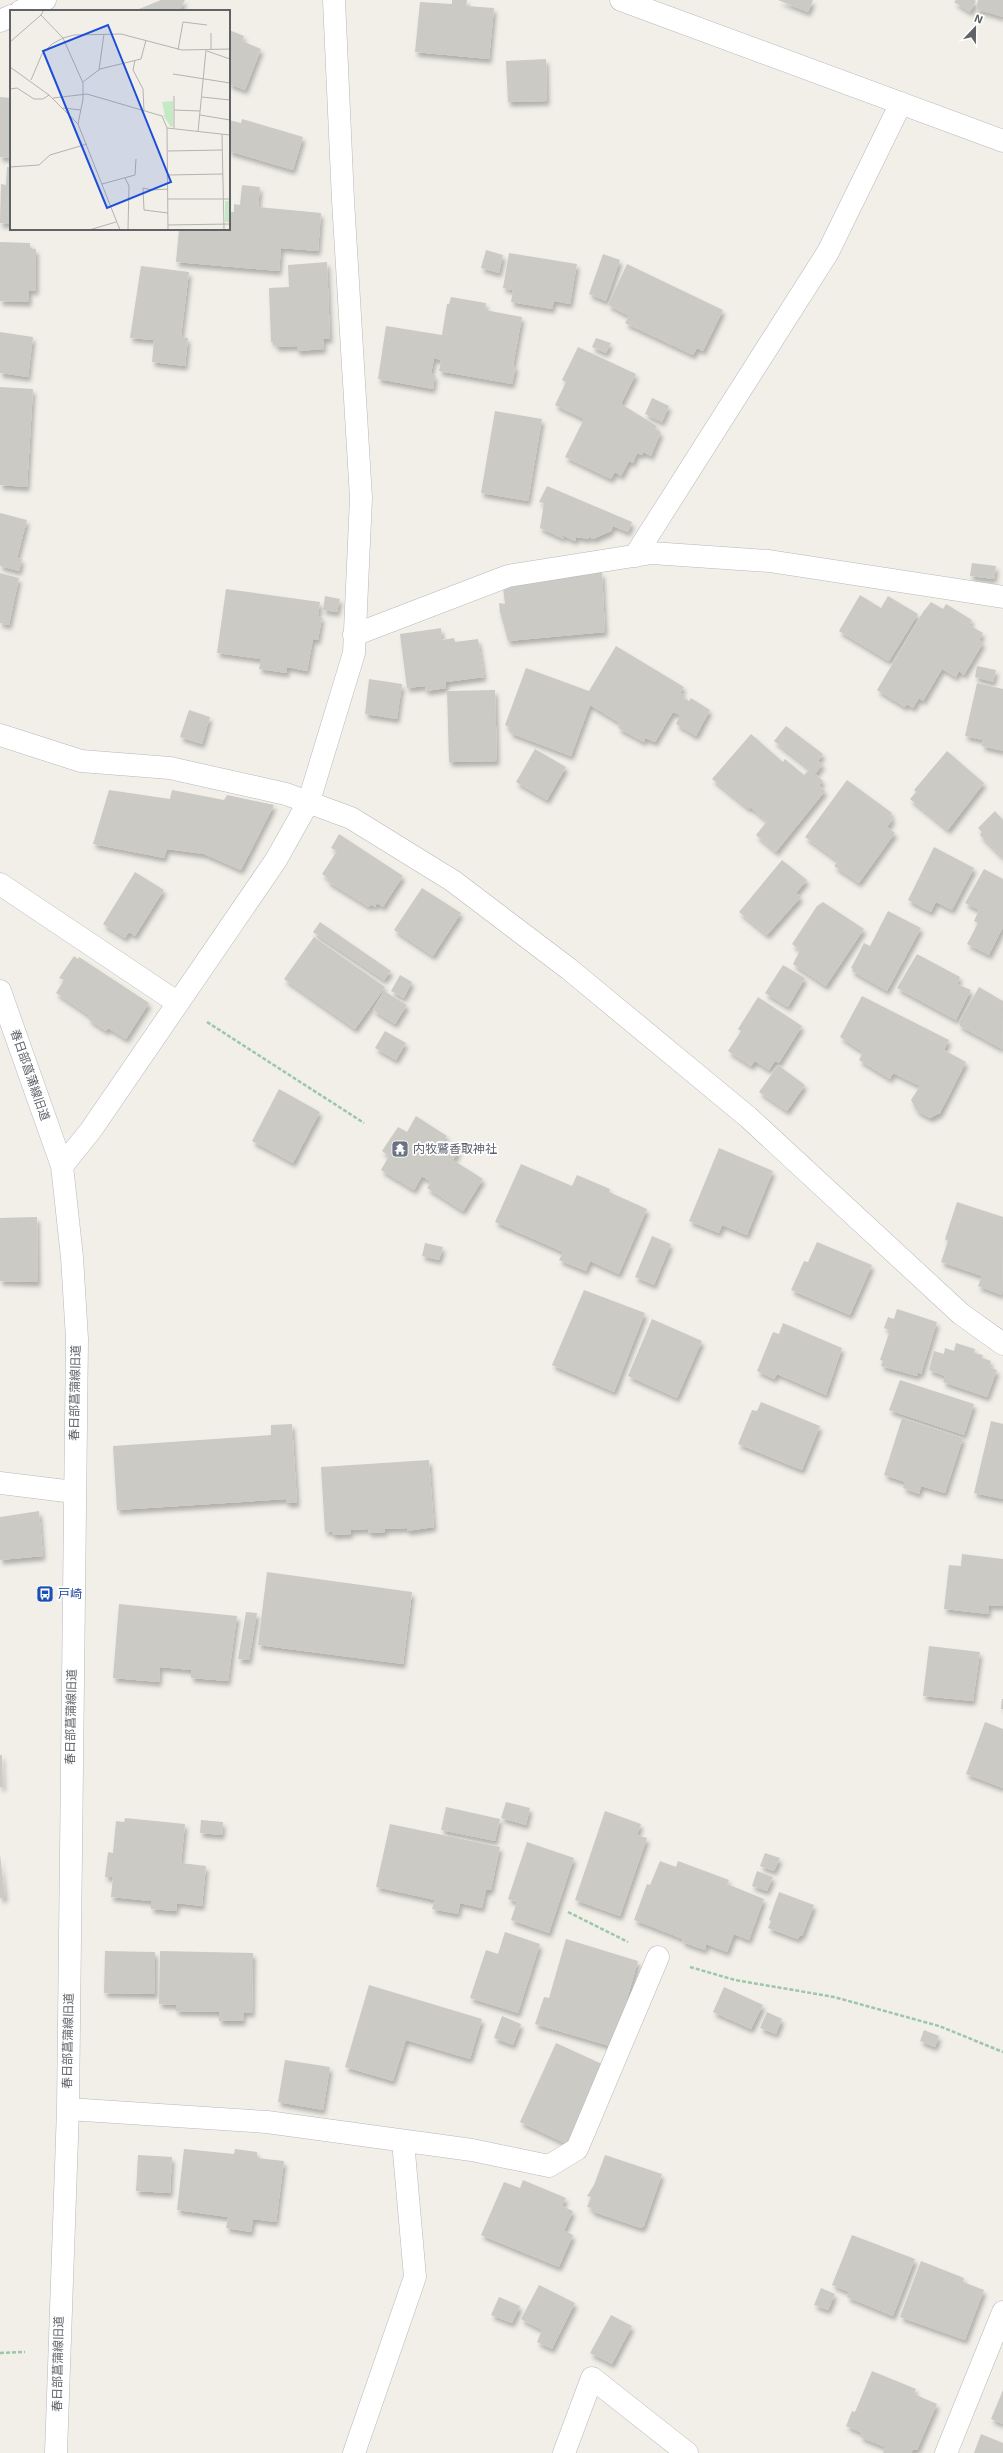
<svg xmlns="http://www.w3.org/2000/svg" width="1003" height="2453" viewBox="0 0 1003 2453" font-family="'Exo 2','Noto Sans JP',sans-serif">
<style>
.building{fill:#cccac5;filter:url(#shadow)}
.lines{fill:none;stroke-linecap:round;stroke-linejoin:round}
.minor-casing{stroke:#b5b8bc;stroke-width:23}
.path{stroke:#9cc7a9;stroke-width:2.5;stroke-dasharray:4 2;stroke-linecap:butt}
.minor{stroke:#fff;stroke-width:22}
.labels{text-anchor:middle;stroke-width:3.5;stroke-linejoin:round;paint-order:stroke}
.street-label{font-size:12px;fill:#5f6368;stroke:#fff}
.worship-label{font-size:12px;fill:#5b616d;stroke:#fff;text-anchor:start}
.transit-label{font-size:12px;fill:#164399;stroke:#fff;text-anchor:start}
.inset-road{fill:none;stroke:#b3b3b1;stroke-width:1}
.view{fill:#1d4ed8;fill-opacity:0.15;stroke:#1d4ed8;stroke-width:2}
.inset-edge{fill:none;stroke:#5f6368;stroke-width:2}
</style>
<defs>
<filter id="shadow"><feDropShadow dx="2.5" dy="4.5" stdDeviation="2" flood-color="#0004"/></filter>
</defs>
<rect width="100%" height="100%" fill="#f1efe8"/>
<path class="building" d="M161,0h24l-6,11h-45z
M452,0h15l-1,6 28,2 -5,51 -74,-7 5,-50 32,2z
M778,0h35l-5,12z
M956,0h18l2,1 -6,11 -16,-10z
M978,0h25v17l-27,-8z
M229,30l15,6 -2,5 19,8 -16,41 -16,-6z
M546,59l1,42 -39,1 -2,-41z
M0,97l11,1v52l-3,-1 3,9 -11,-1z
M242,119l61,18 -10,33 -64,-19v-31l12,3z
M7,167h4v57l-11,-1 1,-39 5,1z
M242,185l18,2 -2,20 63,6 -3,38 -37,-3 -2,23 -103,-9 3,-33h50v-17h5v-8l6,1z
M0,242l30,1v6h6v42l-7,-1v12l-29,-1z
M486,250l17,5 -4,18 -18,-5z
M509,253l68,11 -7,40 -16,-3 -2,8 -41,-7 2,-12 -10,-2z
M603,254l17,6 -14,41 -17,-7z
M327,262l3,77h-7l1,10 -27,2v-5l-21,1 -1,-5h-4l-2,-54 20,-1 -1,-22z
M627,264l96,46 -20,41 -6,-3 -4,7 -68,-32 4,-7 -21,-11z
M141,266l48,6 -8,65 7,1 -3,28 -33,-4 2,-22 -24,-2z
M451,297l35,6 -1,7 37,7 -9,49h3l-4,18 -73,-13 2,-11 -7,-2 -3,16 4,1 -2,14 -55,-10 8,-53 56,9 5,-31h2z
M0,332l33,5 -5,40 -28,-4z
M596,338l15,5 -5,10 -14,-6z
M578,347l58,27 -15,30 36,22 -2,3 6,3 -10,24 -8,-4 -1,3 -5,-2 -4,10 -4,-2 -8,15 -6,-4 -4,7 -46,-22 19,-38 -29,-14 11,-23 -4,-2z
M0,387l33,2 -6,98 -27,-2z
M652,398l17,8 -7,16 -17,-8z
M495,411l47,8 -14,82 -47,-8z
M547,486l85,36 -4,10 -15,-6 -2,5 -18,8 -5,-3 1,3 -13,-2 -1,4 -13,-6 2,4 -24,-11 4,-25 -5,-1z
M0,513l27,7 -10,38 5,1 -3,12 -19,-5z
M972,563l24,3 -2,13 -24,-3z
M602,572l3,60 -97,9 -8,-29 -1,-9 6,1 -2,-16z
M0,573l19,5 -10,47 -9,-2z
M226,589l94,13 -2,14 4,1 -4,23 -5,-1 -6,32 -20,-4v6l-28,-4 2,-10 -44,-6z
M860,595l21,13 7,-12 30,18 -29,47 -50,-30z
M325,596l15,3 -3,13 -14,-2z
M931,602l12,7 3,-5 26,16 -3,5 14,8 -4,7 4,3 -19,32 -5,-4 -3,6 -14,-8 -19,32 -4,-3 -6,10 -6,-4 -2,3 -28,-17 46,-78z
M441,628l1,12 12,-2 1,4 23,-3 6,38 -38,5v6l-20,3 -1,-5 -18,2 -7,-54z
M616,646l68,41 -4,6 5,2 -2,3 6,3 2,-3 19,12 -14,26 -20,-12 4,-9 -7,-3 -18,30 -10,-4 -1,4 -26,-14 2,-5 -30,-18 -19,51 -61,-23v-5l-5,-3 21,-57 63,23z
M977,666l19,4 -3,12 -18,-5z
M369,679l33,5 -5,35 -32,-5z
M977,683l26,6v62l-21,-5 1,-6 -18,-4z
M495,690l2,71 -48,1 -2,-71z
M189,710l21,7 -8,27 -22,-7z
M786,726l37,28 -5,7 5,3 -7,9 -4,-2 11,10 -4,4 6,6 -49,61 -20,-17 11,-14 -17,-14 -1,2 -37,-30 39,-45 32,28 2,-3 19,16 6,-6 -36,-28z
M535,749l31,18 -19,33 -31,-18z
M947,751l37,32 -36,47 -38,-31 6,-7 -2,-2z
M847,780l45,33 -2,3 3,3 -6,8 8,6 -36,50 -25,-17 4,-5 -33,-24z
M109,790l61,9 2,-9 52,10 3,-5 47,10 -33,65 -37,-16 -37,-5 -3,9 -71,-14z
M995,811l8,9v38l-23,-23 2,-3 -4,-4z
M339,834l64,42 -20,31 -6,-4 -2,4 -4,-3 -2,3 -42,-26 1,-3 -6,-4 15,-23 -6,-3z
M934,847l40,21 -22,42 -16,-8 -5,10 -23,-12z
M782,860l25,20 -11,13 5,4 -34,38 -28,-23z
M984,869l19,10v48l-14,28 -22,-11 11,-21 -4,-2 5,-11 -14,-7z
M135,872l29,18 -29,46 -6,-4 -4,6 -22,-14z
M422,888l39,25 -28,43 -39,-26z
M823,902l41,27 -38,57 -33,-22 7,-14 -8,-6 25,-38z
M888,911l33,17 -34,63 -35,-20 1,-2 -2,-1 13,-25 6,3z
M320,922l71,49 -7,9 -71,-48z
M314,937l71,50 -30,42 -71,-50z
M917,954l43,23 -3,7 14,6 -15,30 -59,-32z
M74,956l4,3 1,-2 70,46 -23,36 -18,-11 -2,3 -18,-12 2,-3 -34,-23 8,-13 -5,-2z
M783,965l22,13 -17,29 -23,-14z
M400,975l12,7 -8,16 -13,-7z
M979,987l24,14 -1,48 -42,-23 -1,-4z
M384,991l23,14 -12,19 -22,-14z
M862,996l87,44 -5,10 22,12 -26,51 -10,5 -13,-7 -6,-11 9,-14 -27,-13 -3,6 -31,-19 4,-8 -23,-15z
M758,997l44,29 -23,37 -4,-2 -6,9 -14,-9 -4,5 -23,-15 13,-20 -3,-2z
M385,1031l21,12 -10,17 -21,-12z
M778,1065l27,20 -18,26 -28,-19z
M279,1089l41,23 -27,51 -41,-22z
M416,1116l31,20 -4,6 16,9 -6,9 30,19 -20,32 -36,-23 4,-6 -9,-6 -8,14 -33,-20 8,-14 -7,-5 16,-24 9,5z
M719,1148l54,23 -26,64 -25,-10 -3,8 -30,-12z
M521,1164l51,22 5,-11 33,14 -1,3 38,17 -28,65 -29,-13 -4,10 -27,-11 4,-8 -68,-30z
M957,1202l46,15 -1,78 -24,-9 4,-10 -41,-14 7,-21 -3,-2z
M37,1217l1,65 -38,-1v-63z
M652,1236l19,8 -17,41 -19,-8z
M817,1242l55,23 -22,50 -59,-25 13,-29 4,1z
M425,1243l18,4 -4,13 -17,-4z
M584,1290l61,23 -31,79 -62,-27z
M897,1309l40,13 -16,52 -3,-2 -1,4 -36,-10 2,-5 -3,-1 10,-30 -6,-2 4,-11 6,2z
M652,1319l50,22 -25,57 -49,-22z
M783,1323l59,25 -16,47 -49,-21 -3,5 -17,-8 16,-39 6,2z
M956,1343l19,6 -1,4 9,2 -1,3 9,3 -2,6 8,3 -10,27 -44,-15 2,-6 -16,-6 5,-19 10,3 1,-6 9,3z
M900,1380l74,24 -10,31 -75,-25z
M761,1402l59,24 -18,44 -64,-26 14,-34 5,1z
M902,1418l61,20 -18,55 -24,-7 -2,8 -16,-6 2,-6 -21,-7z
M991,1421l12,3v75l-29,-6z
M292,1424l5,79h-11v-4l-169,11 -4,-64 158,-11v-10z
M429,1460l5,67 -27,4v-3l-22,1v3l-16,1 -1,-4 -18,1 1,4 -19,1v-4l-7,1 -4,-65z
M39,1511l4,45 -43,4v-43z
M962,1554l41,5v47l-14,-1 -1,9 -44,-5 5,-44 12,1z
M267,1572l145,20 -9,72 -145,-19z
M119,1604l118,12 -9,65 -37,-3v-8l-31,-3 -1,15 -46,-4z
M246,1612l11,1 -8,47 -11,-1z
M929,1646l51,6 -7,49 -50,-5z
M1002,1699h1v10h-2z
M985,1722l18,7v59l-37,-14z
M0,1755h2l1,32h-3z
M506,1802l24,6 -4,17 -25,-7z
M446,1807l54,12 -5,22 -54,-11z
M605,1811l36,13 -4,11 10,3 -27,78 -45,-16z
M125,1818l60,6 -4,39 25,3 -4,40 -25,-3 -1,8 -25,-2v-8l-40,-4 2,-20h-8l3,-25 5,1 3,-32 8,1z
M201,1820l22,2 -1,13 -22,-2z
M390,1824l110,23 -9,43h-5l-4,18 -22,-5 -2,11 -26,-5 3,-9 -59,-13z
M527,1842l47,16 -25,75 -38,-13 6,-18 -9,-3z
M765,1853l15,5 -6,13 -14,-5z
M0,1854l5,44h-5z
M660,1861l16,6 2,-6 51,19 -2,4 37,15 -15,41 -15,-6 -7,18 -21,-8 -1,6 -23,-8 1,-3 -49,-19 13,-36 3,1z
M757,1871l16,6 -6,14 -15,-5z
M779,1892l35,13 -12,31 -2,-1 -2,4 -30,-11 3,-7 -2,-1z
M505,1932l35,12 -22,69 -48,-15 16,-48 12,4z
M566,1939l72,22 -25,86 -78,-23 9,-27 5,1z
M105,1951l50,1v42l-51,-1z
M160,1951l93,2 -1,60 -8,-1 -1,9h-24v-9l-43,-1v-6l-17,-1z
M369,1985l113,34 -12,40 -64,-19 -13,41 -48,-14z
M724,1987l39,18 -12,24 -38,-17z
M767,2012l15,7 -6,15 -16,-6z
M502,2016l19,8 -8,21 -19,-7z
M924,2030l15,6 -4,11 -15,-6z
M556,2043l46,21 -35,80 -47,-22z
M285,2060l45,7 -7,43 -45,-8z
M184,2149l50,5 1,-5 22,3v6l27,3 -8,61 -23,-3 -2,13 -25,-4 2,-11 -51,-7z
M138,2155l34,2 -2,36 -34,-2z
M605,2155l57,19 -18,52 -3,2 -50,-17 1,-3 -5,-1 4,-10 -4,-1 7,-11z
M523,2180l43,18 -4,8 11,5 -9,20 9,4 -14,32 -78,-32 23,-53 16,6z
M852,2235l63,24 -22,57 -46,-19 2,-5 -17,-7z
M921,2261l43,17 -1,4 21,8 -19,50 -65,-23z
M539,2285l36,18 -23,46 -15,-7 5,-12 -21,-11z
M821,2288l14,6 -7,16 -14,-5z
M499,2297l21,9 -8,17 -21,-8z
M611,2315l21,11 -20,38 -22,-11z
M872,2371l44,18 -2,5 23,10 -20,46h-4l-2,3h-28l2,-6 -25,-10 2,-4 -16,-7 6,-15 3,1z
M1003,2390v34l-12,-5z
M981,2434l22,9v10h-29z"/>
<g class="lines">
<g class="minor-casing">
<path id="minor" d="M621,0l382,141
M21,11l24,-11
M0,21l11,-5
M635,556l193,-304 73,-149
M354,635l154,-59 144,-23 117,8 234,36
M0,735l81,26 89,7 116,26 65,24 102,63 116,88 179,148 213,197 42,30
M0,884l178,119
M0,991l62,175 10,91 5,82 -9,770 -12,344
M62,1166l29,-36 185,-270 33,-59 45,-148 7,-155 -18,-298 -9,-200
M0,1483l74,9
M68,2109l199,13 205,28 77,16 28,-17 81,-192
M354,2453l61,-176 -12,-136
M564,2453l28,-75 95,75
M946,2453l57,-141"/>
</g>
<path class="path" d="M207,1022l157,101
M568,1912l60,30
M690,1967l45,13 99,17 105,29 64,26
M0,2353l25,-1"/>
<use href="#minor" class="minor"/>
</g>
<defs>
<g id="temple-square" transform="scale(0.9)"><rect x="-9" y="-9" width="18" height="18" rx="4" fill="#6b7280" stroke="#fff"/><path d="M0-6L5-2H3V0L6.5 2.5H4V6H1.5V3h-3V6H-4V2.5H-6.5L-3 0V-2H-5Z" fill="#fff"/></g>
<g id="bus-square" transform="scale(0.9)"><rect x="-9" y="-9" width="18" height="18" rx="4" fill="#1a4fb4" stroke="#fff"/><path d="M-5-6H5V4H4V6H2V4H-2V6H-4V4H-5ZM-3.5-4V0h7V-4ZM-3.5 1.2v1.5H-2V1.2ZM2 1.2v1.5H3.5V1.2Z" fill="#fff"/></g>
</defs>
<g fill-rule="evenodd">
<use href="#temple-square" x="400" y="1149"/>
<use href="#bus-square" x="45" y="1594"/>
</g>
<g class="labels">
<g class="street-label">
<text transform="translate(30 1075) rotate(71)" y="4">春日部菖蒲線旧道</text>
<text transform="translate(75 1393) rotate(-89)" y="4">春日部菖蒲線旧道</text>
<text transform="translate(71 1717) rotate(-89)" y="4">春日部菖蒲線旧道</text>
<text transform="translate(68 2041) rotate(-89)" y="4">春日部菖蒲線旧道</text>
<text transform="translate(58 2364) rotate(-89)" y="4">春日部菖蒲線旧道</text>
</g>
<g class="worship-label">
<text x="413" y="1153">内牧鷲香取神社</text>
</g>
<g class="transit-label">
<text x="58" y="1598">戸崎</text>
</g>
</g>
<g transform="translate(10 10)">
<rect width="220" height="220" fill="#f1efe8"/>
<path d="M163,91v25l-2,1 -8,-12h2l-3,-13zM215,191h5v21h-5z" fill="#c5e8c5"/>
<path class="inset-road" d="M201,23v17M0,32l31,-27M168,40l5,-28 24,3M197,41l23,8M125,50l-2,10 10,19 1,22M0,57l39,28 29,29 42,106M89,60l5,-36M163,64l57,9M21,70l11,-26 10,-10 11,-6 -22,-23 3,-5M73,72l17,-13 41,-10 5,-19M0,79l7,-1 17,11h9l6,-4M192,87l28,3M43,88l34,-4 75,22 5,12 1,102M53,98l18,2M164,100l26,1M190,105l30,5M68,114l5,-25v-16l-20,-45 11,-3 47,-1 61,16 48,-1M157,118l63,7M164,118v-32M188,122l8,-82M212,124l2,96M158,141l54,-1M0,157l29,-2 11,-10 37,-11M158,165l55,-1M115,168l4,8 -1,44M92,174l33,-9 1,-16M158,179l-16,1 -9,-2 1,22 24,3M158,189h62M158,215l62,-1M79,220l27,-8"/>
<path class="view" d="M98,15l63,157 -64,26 -64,-157z"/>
<rect width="220" height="220" class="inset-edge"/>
</g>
<g transform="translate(975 28) rotate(22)" stroke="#ffffff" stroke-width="3" paint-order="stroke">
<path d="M0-3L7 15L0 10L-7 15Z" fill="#5f6368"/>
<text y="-6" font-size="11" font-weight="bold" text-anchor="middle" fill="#5f6368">N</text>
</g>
</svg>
